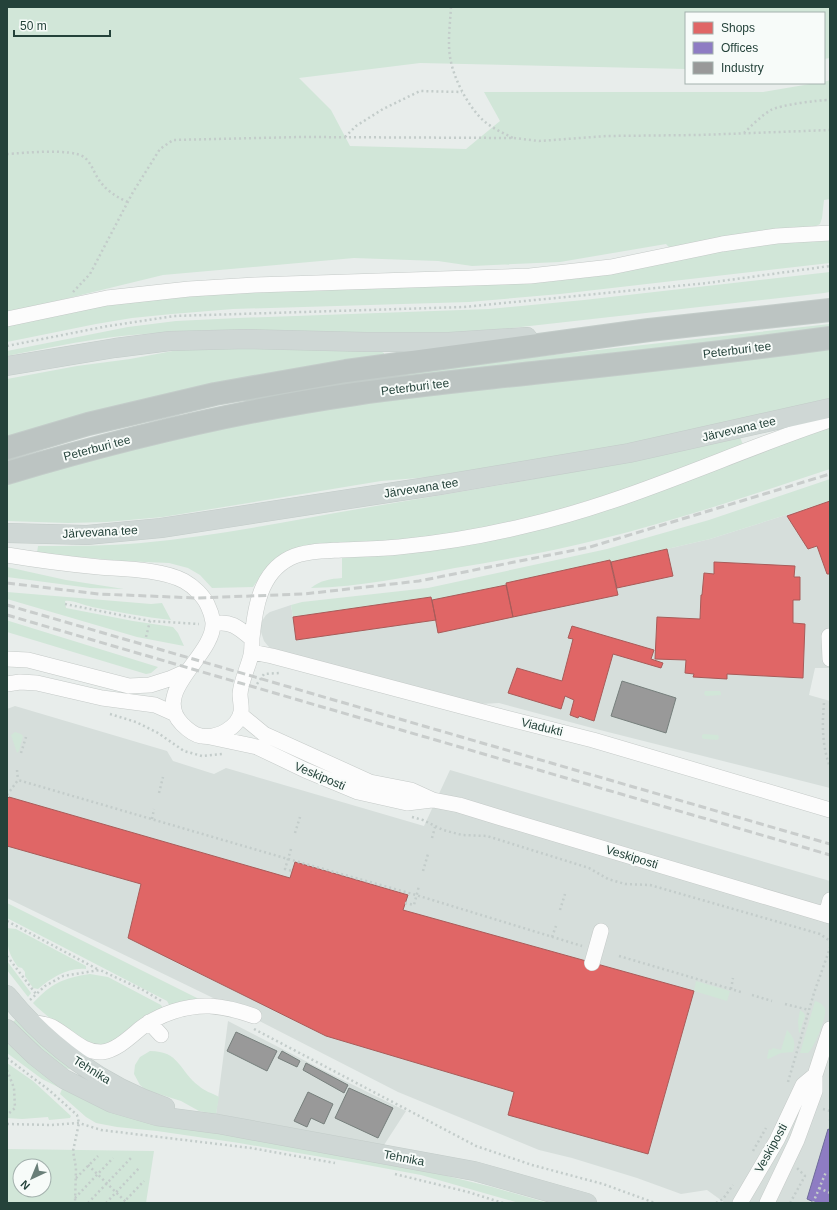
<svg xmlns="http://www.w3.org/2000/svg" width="837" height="1210" viewBox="0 0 837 1210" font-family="Arial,sans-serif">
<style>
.built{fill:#d6dedb}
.green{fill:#d1e6d8;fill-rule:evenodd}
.shops{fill:#e06666;stroke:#a85b59}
.offices{fill:#8e7cc3;stroke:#6e6b9a}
.industry{fill:#999;stroke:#767f7c}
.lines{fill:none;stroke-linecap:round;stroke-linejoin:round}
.minor-casing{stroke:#c5cac8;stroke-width:16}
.major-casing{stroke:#c3ccc9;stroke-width:20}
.highway-casing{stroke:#c3ccc9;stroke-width:24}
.path{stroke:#c3ccca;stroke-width:2.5;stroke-dasharray:2 3;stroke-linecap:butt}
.minor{stroke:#fcfcfc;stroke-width:15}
.major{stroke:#cfd7d5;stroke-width:19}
.highway{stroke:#bcc4c2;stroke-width:22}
.rail{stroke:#c9cdcc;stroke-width:3;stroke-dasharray:8 4;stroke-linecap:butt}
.labels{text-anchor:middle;stroke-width:4;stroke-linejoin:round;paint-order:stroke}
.street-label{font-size:12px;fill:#24423a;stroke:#f7fbf9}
</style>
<rect width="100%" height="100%" fill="#e8edeb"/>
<path class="built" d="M830,501v167h-15l-6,27 21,6v87l-234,-59 -97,-26 -18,1 -206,-53 -7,-5 -4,-5 -4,-12 2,-8 4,-6 4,-3 21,-7 2,12 138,-20 1,3 74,-15v-2l104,-23 1,2 99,-23z
M15,706l152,45 6,10 41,13 12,-6 198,58 26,-56 380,111v322h-105l-18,-13 -26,4 -44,-16 -65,-20 -33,-8 -141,-58 -156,-80 -235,-114v-189z
M228,1021l101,52 77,38 -22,34 -168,-31z"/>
<path class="green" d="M7,7h823v51l-6,1v-46h-138v56l-266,-6 -121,15 32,32 19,36 116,3 34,-28 -16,-29h279l53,-9h8v-1l6,-2v119l-6,1 -2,18 -2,6 -6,3 16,8v28l-270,31 -91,8 -236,7 -61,5 -40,4 -36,6 -89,18v-19l114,-22 558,-43 -13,-14 -106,18 -88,4 -34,-5 -84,-3 -191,17 -156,38z
M830,272v20l-6,1 -312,35c-39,3 -78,6 -118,6 -83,0 -167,-6 -250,0 -46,3 -92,13 -137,22v-5l121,-24 48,-6 62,-3 251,-9 95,-9z
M830,324v7l-487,55 -1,-5 86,-12z
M249,348l131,3 4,2v3l-122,18 -62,14 -193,51v-60l70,-13 53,-7 48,-9z
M830,349v49l-70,17 -125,28 -181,32 -73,6 -218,36 -56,5 -39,1 -61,-2v-36l68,-21 73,-19 129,-28 100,-16z
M830,426v43c-76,25 -152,51 -229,70 -48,12 -97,21 -146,29 -48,9 -95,19 -144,20 10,-8 19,-9 31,-10v-22l89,-7z
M740,437l3,8 -74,30 -102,34 -86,21 -204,27 -11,11 -13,19 -41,1 -12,-13 -12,-7 -19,-5 -46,-2 -86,-8 1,-7c34,0 69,0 103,-3 81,-7 161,-25 241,-38 120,-20 240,-40 358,-68z
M830,479v22l-120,38 -99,23 -1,-2 -104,23v2l-74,15 -1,-3 -138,20 -2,-12 11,-3 126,-14 179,-39 102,-29z
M7,567l59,13 58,9 -34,-1 -83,-11z
M7,592l144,12 11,-1 9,17c-27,-3 -53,-8 -79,-13 -9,-2 -19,-7 -27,-6l1,7 67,13 40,6 5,6 6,13 -47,-9 -130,-38z
M7,620l2,1 149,46 -7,6 -5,1 -139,-42z
M705,691h15l1,2v2l-15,1 -2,-2z
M15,732l6,2 2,2 -4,15 -2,2 -6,-18z
M704,734l14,1 1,3 -2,2 -13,-1 -2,-1v-3z
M7,903l200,100 -36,5 -4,-7 -160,-83z
M7,928l9,1 70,37v3c-18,-2 -35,9 -48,20l-5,-1 -8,-12v-4l-3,-4 -4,-1c-10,-14 -11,-21 -11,-39z
M7,961l24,32 -3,4 -21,-27z
M90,974l18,3 53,28 3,5c-12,7 -49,34 -61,35 -18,1 -58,-29 -70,-42 19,-20 30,-25 57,-29z
M696,981l34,10 -3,10 -33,-10z
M815,1001c4,1 8,3 10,8 2,7 -11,40 -17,44h-8z
M800,1010l4,3 1,3 -6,18 -1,-13z
M16,1019l54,49v1c-11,1 -48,-37 -58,-46z
M787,1030c7,7 9,13 6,22l-12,1 -13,6 -1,-1 2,-9 2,1 2,-2 8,2z
M7,1043l43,36 442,108 56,16h-29l-98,-28 -70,-13 -112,-19 -82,-12 -40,-4 -21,-4 -10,-6 -26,-23 2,-5 -20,-10 -35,-26z
M150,1051c30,0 29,20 49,35 5,5 13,7 20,11l-3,17 -17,-3 -18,-10 -35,-11 -6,-5 -6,-11 1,-9 5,-8z
M7,1063l26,18 38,35 -1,2 -21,2 -1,-3 -26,2 -15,-1z
M7,1149l147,2 -8,52h-139zM20,1166h24v24h-24z"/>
<path class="shops" d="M830,501v73h-3l-10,-28 -9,3 -21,-33z
M667,549l6,27 -56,12 -6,-26z
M610,560l8,35 -105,22 -7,-34z
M714,562l81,4 -1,11h6v23h-7v23l12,1 -2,54 -76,-4v5l-34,-2 1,-3 -9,-1 1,-13 -31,-1 2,-42 43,2 1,-24h1l2,-22 10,1z
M506,585l7,32 -75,16 -6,-33z
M431,597l5,23 -140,20 -3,-23z
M572,626l82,24 -3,9 12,4 -2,5 -48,-14 -19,67 -15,-5 -1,2 -8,-3 4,-15 -9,-4 -4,13 -53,-16 9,-25 45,13 11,-42 -5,-1z
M9,797l281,81 5,-16 113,33 -5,15 291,81 -46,163 -140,-39 6,-23 -188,-56 -198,-98 13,-54 -134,-38v-47z"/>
<path class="offices" d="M828,1129l2,1v73h-14l-9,-4z"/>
<path class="industry" d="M622,681l54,17 -10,35 -55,-17z
M236,1032l41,19 -10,20 -40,-20z
M282,1051l18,10 -3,6 -19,-9z
M306,1063l42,22 -4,8 -41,-23z
M349,1088l44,20 -15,30 -43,-20z
M308,1092l25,12 -9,20 -13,-6 -4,9 -13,-6z"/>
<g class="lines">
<g class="minor-casing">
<path id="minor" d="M7,319l100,-21 82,-9 66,-4 275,-9 81,-9 111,-23 55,-8 53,-3
M7,555c30,5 61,9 92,12 25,2 63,2 85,14 9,5 20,15 24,25 2,4 4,10 5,16 2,34 -63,69 -31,102 5,5 12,11 19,12 16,3 37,-8 40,-24 1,-6 -1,-12 -1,-18 1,-13 8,-26 11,-39 1,-5 1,-11 1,-17 3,-30 8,-65 38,-80 15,-7 34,-7 51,-8 19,-1 38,-1 58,-3 42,-4 84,-11 125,-21 106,-24 204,-72 306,-106
M213,624c18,-4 26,4 39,15
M830,636h-1l1,23
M252,652l20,4 234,62 87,22 237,70
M7,659l21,1 101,26 21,-1 19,-6 18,-8
M7,684l13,-2 17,1 65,15 53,7 18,8
M241,715l23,19 106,48 41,8 22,10 26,5 39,12 332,99
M210,737l47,10 48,23 53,22 49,11 25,-3
M826,915l4,-15
M592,963l9,-32
M31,1022c7,1 17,2 23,6 16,9 29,25 48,24 15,-2 28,-15 39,-24 19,-14 45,-23 69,-22 15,1 30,5 44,10
M149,1022l12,13
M740,1203l37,-63 26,-55 12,-10
M767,1203l30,-63 18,-49v-16l15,-46"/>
</g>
<g class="major-casing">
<path id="major" d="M7,366l108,-18 55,-7 78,-2 118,3h83l78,-5
M7,533l80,2 74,-7 279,-43 189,-32 201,-45
M7,995c41,51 96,91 158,112
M7,1029l28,27 29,23 48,24 45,13 61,8 256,47 113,32"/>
</g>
<g class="highway-casing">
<path id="highway" d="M7,448l81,-24 127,-30 131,-23 303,-41 181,-20
M7,473c114,-34 230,-62 348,-79 62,-9 125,-15 187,-22 96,-10 192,-21 288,-34"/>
</g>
<path class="path" d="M451,7c-1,18 -4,38 0,55 4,19 18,46 33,59 8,7 19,12 29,17
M744,133c8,-8 17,-17 27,-23 9,-5 47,-10 59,-10
M345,137l11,-11 27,-17 37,-18 42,1
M7,154c16,-1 64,-6 77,3 7,5 10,16 15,23 7,10 17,17 29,22
M73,292l17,-18 43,-82 27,-43 13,-9 128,-3 213,1 25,3 68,-5 93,-1 130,-5
M7,346l101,-20 66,-10 290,-9 243,-24 123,-17
M65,604l85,17 49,3
M146,637l4,-16
M257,684l7,-10 15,-1
M824,703c-2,22 -2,43 6,64
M110,714l26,8 22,11 26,18 18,5 21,-2
M21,753l5,-16
M17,770l1,10
M159,793l4,-16
M7,795l11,-15 270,79 128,36 166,51
M412,817l11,3 20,10 19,5 25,1 102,32 19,11 17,5 25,1 170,49 10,7
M152,819l2,-10
M295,833l5,-16
M432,838l3,-11
M291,849l-6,20 7,2
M423,871l5,-17
M405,903l9,2 5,-19
M560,910l5,-16
M7,921l92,49
M552,937l4,-11
M7,956l29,38
M619,956l122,36
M731,989l2,-11
M752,995l20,6
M30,1000l15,-14 18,-10 37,-6 43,20 20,12
M785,1004l24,6
M254,1029l150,79 72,38 56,19 71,19 52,19
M7,1058l42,32 28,25 2,8 -6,28 3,17 -1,35
M7,1070l7,18 1,20 -8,7
M788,1082l26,-89 16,-45
M823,1109l7,2
M830,1119v4
M7,1124l44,1 28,-2 22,7 150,18 84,15
M753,1151l13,-23
M88,1165l39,38
M395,1174l73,18 35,11
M76,1178l22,-22
M819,1188l11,5
M75,1198l38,-40
M88,1203l43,-45
M106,1203l34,-36
M123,1203l21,-22
M716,1203l7,-4 10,-14
M790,1203l15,-27 -8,-8
M813,1203l13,-31"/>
<use href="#minor" class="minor"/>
<use href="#major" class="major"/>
<use href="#highway" class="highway"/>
<path class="rail" d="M7,583l92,11 98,4 107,-4 115,-13 171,-34 240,-73
M7,605l823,239
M7,615l823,240"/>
</g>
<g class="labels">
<g class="street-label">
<text transform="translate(737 350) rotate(-7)" y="4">Peterburi tee</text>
<text transform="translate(415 387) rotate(-7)" y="4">Peterburi tee</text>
<text transform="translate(739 429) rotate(-13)" y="4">Järvevana tee</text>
<text transform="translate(97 448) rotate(-15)" y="4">Peterburi tee</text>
<text transform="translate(421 488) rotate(-9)" y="4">Järvevana tee</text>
<text transform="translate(100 532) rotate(-3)" y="4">Järvevana tee</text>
<text transform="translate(542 727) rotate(14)" y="4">Viadukti</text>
<text transform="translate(320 776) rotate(23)" y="4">Veskiposti</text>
<text transform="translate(632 857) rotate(17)" y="4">Veskiposti</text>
<text transform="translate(92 1070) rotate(32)" y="4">Tehnika</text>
<text transform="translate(771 1148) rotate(-61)" y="4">Veskiposti</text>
<text transform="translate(404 1158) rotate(11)" y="4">Tehnika</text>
</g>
</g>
<rect width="837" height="1210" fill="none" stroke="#24423a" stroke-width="16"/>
<rect x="685" y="12" width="140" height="72" fill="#f7fbf9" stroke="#a3b1ad"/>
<rect x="693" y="22" width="20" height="12" fill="#e06666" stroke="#a3b1ad"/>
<text x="721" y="32" font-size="12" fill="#24423a">Shops</text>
<rect x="693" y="42" width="20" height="12" fill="#8e7cc3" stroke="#a3b1ad"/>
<text x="721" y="52" font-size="12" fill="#24423a">Offices</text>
<rect x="693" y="62" width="20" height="12" fill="#999999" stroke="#a3b1ad"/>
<text x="721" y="72" font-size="12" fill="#24423a">Industry</text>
<g transform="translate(32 1178) rotate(224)"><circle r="19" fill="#f7fbf9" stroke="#a3b1ad"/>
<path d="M0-3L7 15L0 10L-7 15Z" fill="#697e78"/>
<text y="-6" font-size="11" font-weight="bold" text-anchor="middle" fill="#24423a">N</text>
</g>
<path d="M14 30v6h96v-6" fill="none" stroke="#24423a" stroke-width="2"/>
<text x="20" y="30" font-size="12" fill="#24423a" stroke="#f7fbf9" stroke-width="3" paint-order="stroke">50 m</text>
</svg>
